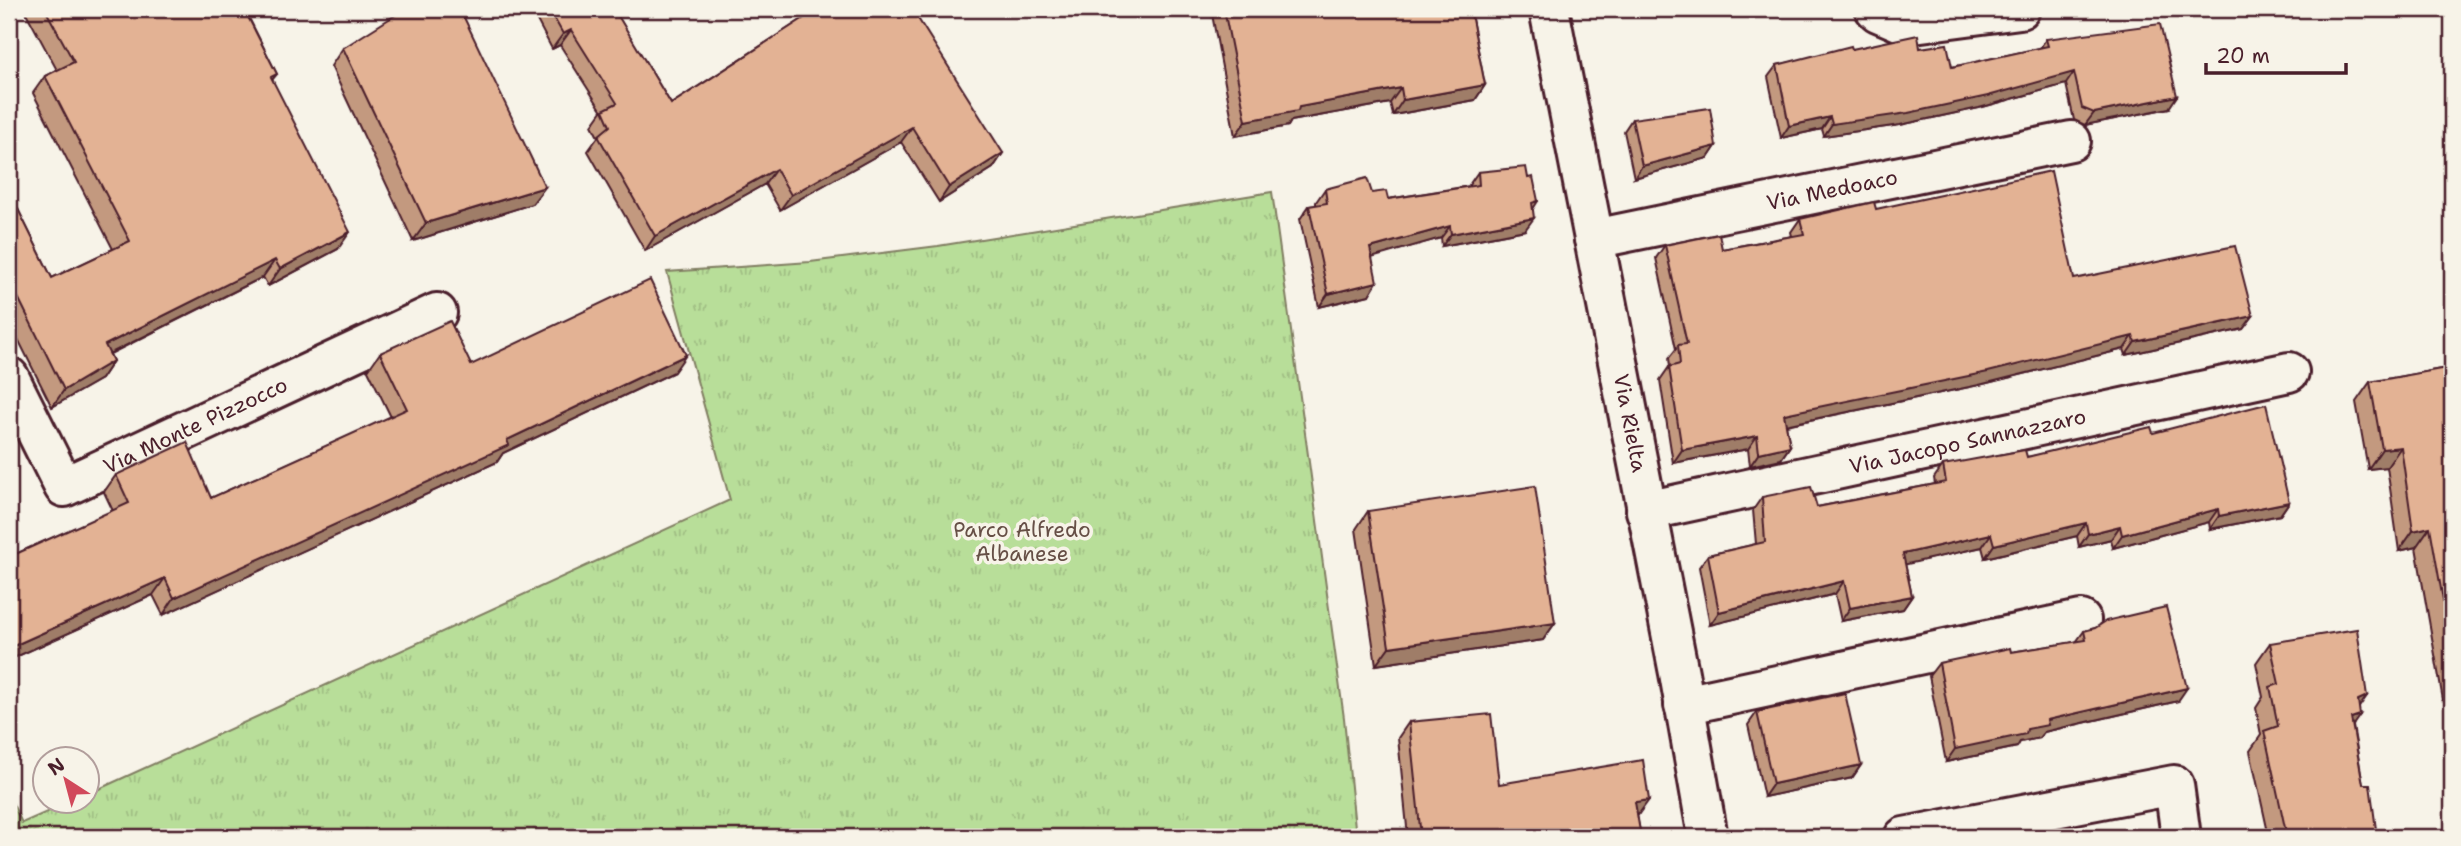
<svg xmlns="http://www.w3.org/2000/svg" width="2461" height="846" viewBox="0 0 2461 846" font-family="'Shantell Sans',sans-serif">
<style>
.grass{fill:url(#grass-tufts);stroke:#817e62;stroke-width:2}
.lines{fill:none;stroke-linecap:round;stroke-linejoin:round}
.street-casing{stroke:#4a1f2b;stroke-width:44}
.street{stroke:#f7f3e8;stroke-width:38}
.wall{fill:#c3997f;stroke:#4a1f2b;stroke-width:2}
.shaded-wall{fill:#9f7d68;stroke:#4a1f2b;stroke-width:2}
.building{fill:#e3b294;stroke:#4a1f2b;stroke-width:2}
.labels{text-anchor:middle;stroke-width:7;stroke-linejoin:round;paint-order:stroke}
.street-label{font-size:21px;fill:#4a1f2b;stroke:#f7f3e8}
.park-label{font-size:21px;fill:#664f46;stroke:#f7f3e8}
</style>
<defs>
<pattern id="grass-tufts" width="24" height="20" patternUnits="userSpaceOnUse" patternTransform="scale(1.75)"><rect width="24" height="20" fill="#b8de99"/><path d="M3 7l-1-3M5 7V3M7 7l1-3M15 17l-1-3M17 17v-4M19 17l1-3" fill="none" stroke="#a0be84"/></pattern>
</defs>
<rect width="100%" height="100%" fill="#f7f3e8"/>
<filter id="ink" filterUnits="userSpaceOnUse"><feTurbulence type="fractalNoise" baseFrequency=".0143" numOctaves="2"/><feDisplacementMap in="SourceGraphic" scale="14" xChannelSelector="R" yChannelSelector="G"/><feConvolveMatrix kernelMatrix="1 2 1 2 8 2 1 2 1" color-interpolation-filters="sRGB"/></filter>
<g filter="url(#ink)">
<path class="grass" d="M1272,192l72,526 12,119h-1347v-41l13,27 50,-22 16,-1v-6l642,-294 -63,-228 143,-10 128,-16z"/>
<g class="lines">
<g class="street-casing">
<g id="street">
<path id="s1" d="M1549,9l130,664 29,164"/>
<path d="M1875,9l3,3 28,12 114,-15"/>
<path id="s2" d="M1594,239l477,-98"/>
<path id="s3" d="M9,377l55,110 373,-174"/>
<path id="s4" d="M1646,511l643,-139"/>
<path d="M1684,705l397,-85"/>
<path d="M1904,837l270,-52 7,52"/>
</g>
</g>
<use href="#street" class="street"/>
</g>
<path class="wall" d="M24,9h229l-7,3 31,62 -5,6 66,169 -70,37 -5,-9 -153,77 3,7 -12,18 -49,28 -43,-86v-130l43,87 61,-29 -80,-156 12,-17 12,-6z
M531,9h98l-12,6 54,89 147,-95 185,144 -10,15 -54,34 -38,-60 -121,68 -15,-26 -120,67 -57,-100 10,-14 -6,-12 10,-14 -42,-66 -8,4z
M1211,9h259l15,76 -10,15 -82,15 -3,-12 -99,18 -3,5 -53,10z
M2046,39l123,69 -84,17 -11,-5 -8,-36 -87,24 -79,17 -76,11 -2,-7 -41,9 -13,-61 9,-12 75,-16 68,-1 32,19 88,-19z
M343,48l202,139 -13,17 -119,37 -82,-175z
M1632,119l84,27 -8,12 -74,20 -10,-47z
M1478,172l50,6 10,23 -5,8 -8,21 -83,16 -1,-8 -69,19 -3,38 -50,12 -19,-88 9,-13 7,-1v-3l9,-13 47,4 16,6 81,-13v-1z
M1876,209l198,70 179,37 -10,13 -117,26 -2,-6 -145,36 -193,40 4,21 -9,13 -31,7 -2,-17 -75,14 -13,-83 9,-13h1l-1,-9 7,-9 -20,-91 9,-13 57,4 70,-13 -1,-4 9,-13z
M380,353l91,12 203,7 -171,81 -6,9 -334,153 -10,-20 -144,65v-103l104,-46 -9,-19 12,-17 95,23 180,-81 -23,-47z
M2452,367v345l-2,-13 -7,1 -27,-153 -17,4 -12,-84 -19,2 -12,-67 14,-20z
M2153,433l136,69 -9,13 -70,14 -1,-7 -96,26 -2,-9 -32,8 -2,-11 -92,22 -3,-11 -77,17 7,32 -9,13 -62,12 -6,-27 -125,31 -11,-58 9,-12 48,-11 -3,-34 9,-13 55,10 118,-23 -1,-6 9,-13 84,-8z
M1368,511l187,112 -12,17 -167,25 -20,-136z
M2095,628l83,73 -134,31 -5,6 -19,4 -3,5 -71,15 -17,-86 10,-13 137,-21 8,-11z
M2270,643l89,65 -6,18 10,58 14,53h-108l-19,-86 11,-16 -5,-27 7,-11 -7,-34z
M1757,712l104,53 -9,13 -88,19 -16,-72z
M1409,722l90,62 139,31 -1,1 4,21h-233l-10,-99z"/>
<path class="shaded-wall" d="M612,9h17l-26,14z
M571,30l-11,15 -8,4 11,-15z
M2074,72l-8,12 -87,24 -79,17 -76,11 8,-12z
M1485,85l-10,15 -82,15 10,-15z
M1401,88l-11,15 -99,18 -3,5 -53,10 11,-15 53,-14z
M2177,96l-8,12 -84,17 9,-12z
M1830,117l-8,12 -41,9 8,-12z
M912,127l-11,15 -121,68 11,-15z
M1716,146l-8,12 -74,20 8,-12z
M1003,153l-10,15 -54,34 10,-15z
M776,169l-11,15 -120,67 10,-15z
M545,187l-13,17 -119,37 13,-18z
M1534,218l-9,12 -83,16 9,-12z
M1450,226l-9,12 -80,23 9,-13z
M350,232l-12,17 -70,37 12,-17z
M275,260l-12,17 -170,85 12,-17z
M1377,282l-8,13 -50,12 9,-13z
M2253,316l-10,13 -117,26 9,-13z
M2133,336l-9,13 -145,36 -204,42 9,-13z
M686,355l-12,17 -171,81 -6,9 -334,153 11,-17z
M113,361l-12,18 -49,28 12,-17z
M1757,436l-9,13 -75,14 9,-13z
M1790,446l-9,13 -31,7 9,-13z
M2401,447l-14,20 -19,2 14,-20z
M2289,502l-9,13 -70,14 9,-13z
M2218,509l-9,13 -96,26 9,-13z
M2086,523l-9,13 -92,22 9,-13z
M2120,526l-9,13 -32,8 9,-13z
M2430,527l-14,20 -17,4 14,-20z
M1991,534l-9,13 -88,20 9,-13z
M165,578l-12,17 -144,65v-12z
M1844,581l-9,13 -125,31 9,-13z
M1912,596l-9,13 -62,12 9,-13z
M1555,623l-12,17 -167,25 13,-18z
M2452,687v8l-2,4 -7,1z
M2187,688l-9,13 -134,31 -5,6 -19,4 -3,5 -71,15 9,-13 72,-20 20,-9z
M2367,696l-14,20 5,-16z
M2360,715l-14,20 5,-17z
M1861,765l-9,13 -88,19 9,-13z
M1649,800l-11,15 -14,2 11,-15z"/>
<path class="building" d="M45,9h199l33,65 -6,3 79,155 -70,37 -5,-9 -170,85 8,16 -49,29 -55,-111v-88l43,87 78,-37 -85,-165 29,-14z
M405,9h55l85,178 -119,36 -83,-175z
M549,9h65l57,95 147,-95h94l91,144 -54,34 -37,-60 -121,68 -15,-26 -121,67 -57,-100 12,-10 -7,-16 14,-7 -46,-73 -8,4z
M1224,9h246l15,76 -82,15 -2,-12 -102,19 -1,4 -52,10z
M2160,24l17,72 -83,17 -12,-5 -8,-36 -86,24 -80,17 -76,11 -2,-7 -41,9 -12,-61 74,-19 1,3 66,-14 2,13 27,-4 5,23 96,-21 -2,-7z
M1710,108l6,38 -74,20 -10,-47z
M1526,167l2,11 5,-1 5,24 -6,2 2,15 -83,16 -1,-8 -80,22 7,34 -49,12 -19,-88 18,-3 -2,-14 42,-11 5,15 14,-2 2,8 91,-14 -1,-13z
M2051,171l23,108 161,-33 18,70 -118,26 -2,-6 -145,36 -204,42 6,32 -31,7 -2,-17 -75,14 -13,-83 11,-3 -2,-19 9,-1 -22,-99 54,-11 3,15 82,-15 -4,-15 74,-17 2,7z
M650,280l36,75 -179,85 2,5 -335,153 -9,-20 -156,70v-91l120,-54 -13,-28 71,-33 24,56 196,-89 -27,-56 70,-32 21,44z
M2452,367v284l-22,-124 -17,4 -12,-84 -19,2 -12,-67z
M2266,404l23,98 -70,14 -1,-7 -96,26 -2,-9 -32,8 -2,-11 -92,22 -3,-11 -88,20 9,42 -62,12 -6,-27 -125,31 -11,-57 57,-13 -3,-45 49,-10 6,20 129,-25 -3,-17 82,-15 2,7 124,-30 2,6z
M1535,486l20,137 -166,24 -21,-136z
M2166,607l21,81 -140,32 1,5 -21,4 -1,5 -71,15 -16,-86 71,-15 1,4 75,-12 -2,-9 11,-3 11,-7z
M2357,629l10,67 -9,4 2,15 -9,3 12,66h7l7,53h-90l-23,-106 14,-5 -8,-39 9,-3 -9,-41z
M1845,693l16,72 -88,19 -16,-72z
M1491,714l8,70 144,-24 6,40 -14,2 6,35h-220l-12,-115z
M2125,831l1,6h-53z"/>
</g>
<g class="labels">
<g class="street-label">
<text dy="7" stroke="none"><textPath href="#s2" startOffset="243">Via Medoaco</textPath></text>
<text dy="7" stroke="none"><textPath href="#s1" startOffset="422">Via Rielta</textPath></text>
<text dy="7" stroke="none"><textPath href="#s3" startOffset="268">Via Monte Pizzocco</textPath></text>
<text dy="7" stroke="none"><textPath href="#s4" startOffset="329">Via Jacopo Sannazzaro</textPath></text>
</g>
<g class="park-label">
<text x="1022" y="537">Parco Alfredo<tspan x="1022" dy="24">Albanese</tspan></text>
</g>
</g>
<rect width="2461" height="846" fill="none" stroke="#f7f3e8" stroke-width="35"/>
<rect x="18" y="18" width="2426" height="811" fill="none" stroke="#4a1f2b" stroke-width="2.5" filter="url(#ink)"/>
<g transform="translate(66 780) rotate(324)"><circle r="33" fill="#f7f3e8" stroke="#b29e9c" stroke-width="2"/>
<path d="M0-5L12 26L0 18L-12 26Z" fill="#d1495b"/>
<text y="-10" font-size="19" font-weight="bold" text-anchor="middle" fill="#4a1f2b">N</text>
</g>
<path d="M2206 63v10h140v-10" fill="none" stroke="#4a1f2b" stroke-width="3.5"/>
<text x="2216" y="63" font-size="21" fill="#4a1f2b" stroke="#f7f3e8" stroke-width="5" paint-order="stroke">20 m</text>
</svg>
